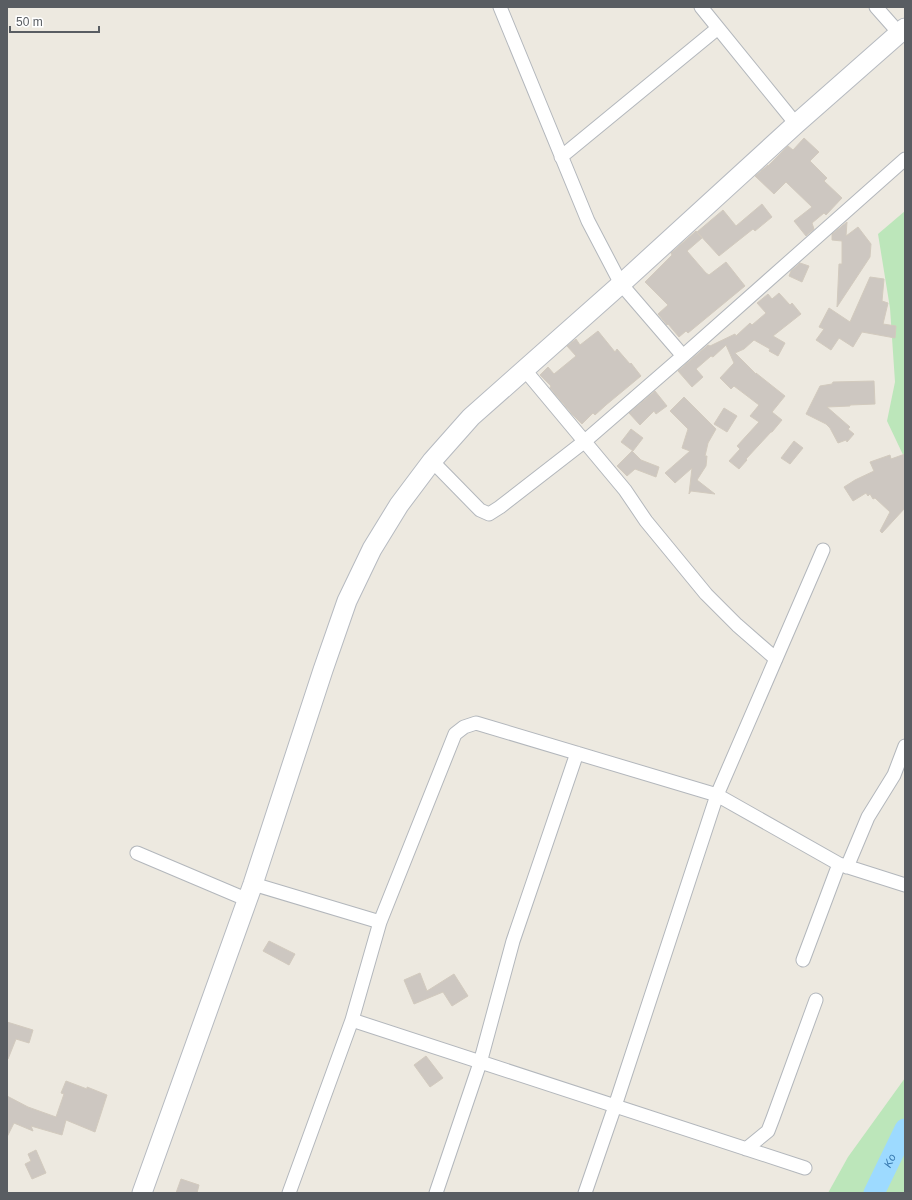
<svg xmlns="http://www.w3.org/2000/svg" width="912" height="1200" viewBox="0 0 912 1200" font-family="Helvetica,sans-serif">
<style>
.green{fill:#bce6ba}
.lines{fill:none;stroke-linecap:round;stroke-linejoin:round}
.river{stroke:#9ddaff;stroke-width:21}
.building{fill:#cdc7c1;stroke:#d2cabe}
.minor-casing{stroke:#b3b7bc;stroke-width:15}
.secondary-casing{stroke:#b6bac0;stroke-width:21}
.minor{stroke:#fff;stroke-width:13}
.secondary{stroke:#fff;stroke-width:19}
.labels{text-anchor:middle;stroke-width:3;stroke-linejoin:round;paint-order:stroke}
.water-label{font-size:11px;font-style:italic;fill:#3476ad;stroke:#fff}
</style>
<rect width="100%" height="100%" fill="#ede9e0"/>
<path class="green" d="M905,211v248l-18,-38 8,-39 -5,-74 -12,-74z
M905,1078v115h-77l20,-36z"/>
<g class="lines">
<path class="river" id="s1" d="M874,1193l31,-64"/>
</g>
<path class="building" d="M804,138l15,14 -9,9 17,17 -3,3 18,17 -16,17 -2,-2 -12,10 2,6 -8,7 -12,-15 18,-14 -26,-25 -12,12 -19,-18 13,-11v1l20,-20 5,4z
M762,204l10,13 -17,14 -2,-2 -34,27 -22,-24 26,-22 13,16z
M847,222l-1,14 12,-9 13,17 -1,13 -33,50 2,-43h3v-23l-10,-1v-6z
M696,231l6,7 -15,13 19,22 3,2 17,-13 19,24 -57,47 -2,-2 -7,6 -11,-13 -1,1 -9,-11 10,-9 -23,-23 27,-27 -1,-2z
M800,263l9,3 -7,16 -13,-6 2,-5z
M870,277l14,2 -2,22 6,2 -5,21 13,2 -1,12 -33,-6 -9,15 -14,-9 -8,12 -15,-10 8,-11 -5,-2 10,-19 21,14z
M779,293l11,12 2,-2 9,11 -28,22 12,7 -7,13 -9,-5 1,-2 -16,-9 -10,9 -9,4 21,21v-1l29,23 -13,16 10,8 -10,12h-1l-25,27 1,1 -8,9 -10,-8 11,-12 -3,-3 22,-24 -9,-6 9,-11 -25,-19 -3,3 -11,-11 14,-15 -8,-18 -13,12 -2,-1 -15,13 7,8 -11,10 -14,-16 30,-26 2,1 25,-12 1,2 14,-13 2,2 14,-12 -9,-10 11,-9 4,5z
M598,331l17,21 2,-3 13,15 1,-1 10,13 -35,29 -11,10 -2,-2 -11,11 -10,-10 -22,-26 1,-2 -11,-11 8,-8 6,7 22,-18 -9,-10 9,-7 4,6z
M874,381l1,23 -25,1v1l-23,1 23,20 -2,2 6,5 -7,8 -1,-2 -8,3 -8,-15 -4,-4 -20,-10 14,-28 12,-2 1,-2z
M655,391l12,15 -11,8 -2,-3 -14,14 -11,-12z
M684,397l32,32 -8,14 -3,13h2l-1,10 -9,14 18,14 -24,-3 -2,3 3,-26 -17,15 -10,-10 25,-22 -8,-3 6,-19 -18,-18z
M724,408l13,8 -10,16 -13,-8z
M631,429l12,9 -10,13 -12,-9z
M794,441l9,7 -13,16 -9,-6z
M632,451l9,9 18,7 -3,10 -21,-8 -8,7 -10,-10z
M905,454v54l-23,25 -2,-2 10,-19 -15,-14 -2,1 -3,-5 -2,2 -2,-3 -13,8 -9,-14 11,-7 19,-9 -4,-9 20,-7 1,4z
M269,941l26,13 -6,11 -26,-14z
M420,973l7,18 27,-17 14,22 -16,10 -9,-14 -29,12 -10,-24z
M7,1022l26,8 -4,13 -13,-4 -8,20h-1z
M426,1056l17,22 -13,9 -16,-22z
M66,1081l21,8v-2l20,8 -12,37 -29,-12 -4,15 -31,-9 2,5 -19,-8 -7,14v-41l21,11 28,10 8,-23 -3,-1z
M36,1150l10,23 -14,6 -7,-15 6,-3 -3,-7z
M181,1179l18,6 -2,8h-21z"/>
<g class="lines">
<g class="minor-casing">
<path id="minor" d="M500,7l88,214 33,63 62,72
M701,7l95,117
M876,7l23,26
M561,157l157,-129
M524,369l101,121 21,31 60,73 31,31 39,34
M432,461l48,49 9,4 11,-7 85,-66 98,-85 222,-197
M137,853l111,47
M847,867l21,-50 26,-42 11,-29
M253,884l127,38
M803,960l36,-96
M352,1020l453,148
M746,1149l22,-18 5,-13 43,-118
M289,1193l63,-173 28,-98 75,-188 9,-7 12,-4 241,72 122,69 66,21
M436,1193l44,-130 33,-122 64,-188
M585,1193l30,-87 102,-311 106,-245"/>
</g>
<g class="secondary-casing">
<path id="secondary" d="M142,1193l111,-309 70,-214 24,-69 25,-52 27,-44 33,-44 39,-44 150,-133 175,-160 109,-96"/>
</g>
<use href="#minor" class="minor"/>
<use href="#secondary" class="secondary"/>
</g>
<g class="labels">
<g class="water-label">
<text dy="4" stroke="none"><textPath href="#s1" startOffset="36">Ko</textPath></text>
</g>
</g>
<rect width="912" height="1200" fill="none" stroke="#595d62" stroke-width="16"/>
<path d="M10 26v6h89v-6" fill="none" stroke="#595d62" stroke-width="2"/>
<text x="16" y="26" font-size="12" fill="#595d62" stroke="#ffffff" stroke-width="3" paint-order="stroke">50 m</text>
</svg>
